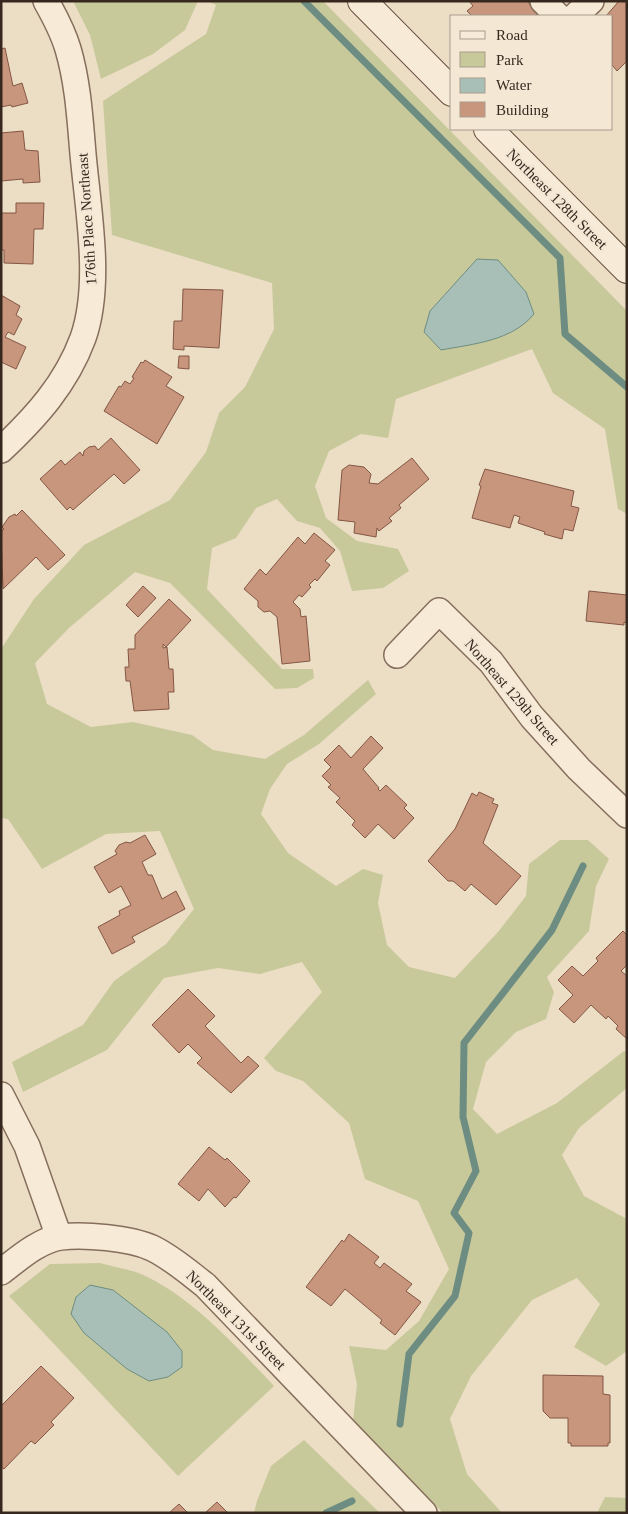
<svg xmlns="http://www.w3.org/2000/svg" width="628" height="1514" viewBox="0 0 628 1514" font-family="Georgia,serif">
<style>
.green{fill:#c8c99a}
.water{fill:#a7bfb6;stroke:#6e8d82}
.lines{fill:none;stroke-linecap:round;stroke-linejoin:round}
.stream{stroke:#6e8d82;stroke-width:7}
.building{fill:#c8957d;stroke:#845744}
.street-casing{stroke:#866e5c;stroke-width:28}
.secondary-casing{stroke:#68503f;stroke-width:30}
.street{stroke:#f7ebd8;stroke-width:25}
.secondary{stroke:#f7ebd8;stroke-width:28}
.labels{text-anchor:middle;stroke-width:5;stroke-linejoin:round;paint-order:stroke}
.street-label{font-size:15px;fill:#37281f;stroke:#f4e8d5}
</style>
<rect width="100%" height="100%" fill="#ecddc5"/>
<path class="green" d="M73,1h125l-13,29 -32,24 -52,25 -11,-44z
M207,1h116l304,310v203l-9,-5 -13,-80 -52,-36 -21,-44 -136,50 -8,39 -27,-4 -32,17 -14,35 11,32 31,23 41,8 11,22 -26,17 -31,3 -12,-40 -20,-23 -23,-7 -20,-22 -21,9 -20,30 -24,10 -5,41 75,80h31l1,9 -17,10 -22,1 -105,-106 -35,-11 -66,56 -34,35 12,41 44,23 42,-5 59,13 21,15 52,9 39,-24 64,-55 8,14 -57,50 -32,20 -17,25 -9,25 27,39 48,33 27,-17 20,6 -5,28 9,42 22,22 46,11 43,-46 28,-36 3,-32 31,-24h28l21,19 -13,27 -7,45 -42,46 7,15 -8,27 -30,13 -30,30 -13,47 24,25 60,-31 67,-52 3,1v36l-48,40 -17,27 22,41 43,23v132l-21,15 -32,-19 26,-43 -23,-26 -45,22 -61,76 -21,43 17,55 35,39h-59l-90,-92 4,-37 -8,-38 37,4 33,-29 30,-52 -31,-68 -53,-22 -16,-56 -46,-42 -27,-10 -12,-13 58,-66 -20,-30 -42,12 -42,-6 -54,10 -57,72 -84,42 -11,-30 71,-37 31,-44 52,-37 28,-35 -34,-78 -54,3 -64,35 -34,-50 -7,-1v-169l33,-50 50,-54 86,-45 36,-48 13,-39 26,-26 29,-58 -2,-46 -160,-48 -9,-134 103,-67 10,-29z
M100,1263c13,4 29,6 41,11 49,21 97,74 133,112l-96,90 -169,-180 41,-32z
M304,1440l76,73h-126l3,-12 14,-35z
M605,1497l22,1v15h-30z"/>
<path class="water" d="M477,259l21,1 28,32 8,22c-22,27 -61,30 -93,36l-17,-18 6,-21z
M90,1285l23,5 54,42 15,19v16l-14,10 -19,4 -22,-12 -43,-36 -13,-19 5,-17z"/>
<g class="lines">
<path class="stream" d="M304,1l256,257 5,76 62,53
M400,1424l9,-70 46,-58 14,-63 -15,-20 22,-42 -13,-54 1,-74 88,-113 31,-64
M326,1513l26,-12"/>
</g>
<path class="building" d="M469,1h58l11,12 -3,3h-63l-5,-5 6,-5z
M619,1h8v60l-10,10 -5,-6v-49h-6z
M5,48l8,38 9,-3 6,20 -16,4 -1,-2 -10,2v-58z
M23,131l2,19 13,1 2,31 -17,1v-4l-22,2v-48z
M16,203h28l-1,26h-9l-1,35 -29,-1v-13h-3v-37h15z
M183,289l40,1 -4,58 -35,-2v4l-11,-1 1,-28h8z
M1,295l19,11 -4,9 6,4 -8,16 -6,-3 -3,5 21,10 -10,22 -15,-7z
M179,356h10v13l-11,-1z
M145,360l27,17 -6,9 18,11 -27,47 -53,-33 15,-25 2,1 4,-6 5,3 4,-6 -2,-1 9,-15 2,1z
M111,438l29,32 -16,14 -10,-10 -41,36 -3,-3 -3,3 -27,-31 21,-19 4,5 15,-13 3,4 1,-5 5,-4 6,-1 3,4z
M412,458l17,21 -30,26 2,3 -12,10 3,3 -13,10 -2,-3 -1,9 -22,-4 1,-11 -17,-2 4,-50 7,-5 15,2 7,7 -2,9 9,1z
M485,469l89,22 -3,15 8,2 -6,23 -9,-2 -2,10 -18,-5 1,-2 -27,-9 2,-6 -6,-2 -4,13 -38,-10 9,-32 -2,-1z
M22,510l43,45 -17,15 -12,-13 -33,32 -2,-58 3,-2 -2,-2 7,-10 6,-3 1,2z
M314,533l21,17 -10,11 5,4 -13,16 -2,-2 -6,6 2,2 -9,10 -3,-2 -6,7 7,7 1,8 5,-1 4,45 -28,3 -5,-47 -7,-6 -6,1 -6,-5v-6l-14,-12 16,-20 6,6 32,-38 7,7z
M143,586l13,12 -18,19 -12,-12z
M589,591l38,4v28l-3,-1v3l-38,-4z
M169,599l22,21 -25,27 -3,-3v4l4,-1 2,22h4l1,23h-6l1,17 -35,2 -4,-30h-4l-1,-14h4l-1,-18h7v-14z
M371,736l12,12 -20,21 16,19 -1,1 2,2 6,-6 21,20 -3,3 10,10 -20,21 -16,-15 -13,14 -13,-13 3,-4 -19,-19 4,-4 -12,-11 3,-2 -9,-9 9,-9 -7,-7 15,-15 12,13z
M479,792l15,7 -2,4 6,2 -15,38 38,33 -25,29 -25,-21 -6,7 -12,-10h-5l-20,-20 27,-32 17,-36 5,3z
M145,835l11,19 -14,8 6,13h4l10,24 14,-8 9,18 -53,28 3,5 -23,12 -14,-27 22,-12 -1,-4 12,-6 -10,-19 -12,7 -15,-26 23,-13 -2,-3 4,-6 7,-3 4,1z
M623,931l4,4v30l-6,6 6,5v63l-11,-10 2,-3 -10,-10 -2,3 -15,-14 -17,18 -15,-14 14,-14 -15,-15 14,-14 11,10 15,-15 -2,-3z
M188,989l27,27 -10,10 36,37 7,-7 11,10 -28,27 -34,-30 5,-5 -14,-14 -9,9 -27,-28z
M209,1147l16,13 2,-2 23,23 -14,17 -2,-1 -9,10 -17,-18 -9,12 -21,-17z
M349,1234l30,23 -5,6 6,5 4,-5 28,21 -6,7 15,11 -26,33 -15,-12 2,-3 -37,-31 -14,17 -25,-19 36,-47 2,2z
M41,1366l33,32 -23,24 3,3 -19,19 -4,-3 -27,28 -3,-2v-61z
M543,1375l60,1v18l7,1v48h-2v3h-37v-3h-3v-25h-18l-7,-7z
M217,1502l11,11h-23z
M179,1504l9,9h-19z"/>
<g class="lines">
<g class="street-casing">
<path id="street" d="M543,1l15,15
M575,16l16,-15
M1,450c35,-33 65,-66 82,-112 19,-54 5,-128 0,-184 -3,-35 -5,-71 -15,-105 -5,-17 -13,-32 -22,-48
M397,655l42,-44 52,51 41,55 47,52 48,46
M1,1095l26,51 32,91
M1,1272c17,-13 38,-32 60,-35 23,-3 69,1 91,11 19,9 36,24 53,37l219,228"/>
</g>
<g class="secondary-casing">
<path id="secondary" d="M362,1l90,91
M488,129l139,140"/>
</g>
<use href="#street" class="street"/>
<use href="#secondary" class="secondary"/>
</g>
<g class="labels">
<g class="street-label">
<text transform="translate(557 199) rotate(45)" y="5">Northeast 128th Street</text>
<text transform="translate(87 219) rotate(-94)" y="5">176th Place Northeast</text>
<text transform="translate(512 692) rotate(49)" y="5">Northeast 129th Street</text>
<text transform="translate(236 1320) rotate(45)" y="5">Northeast 131st Street</text>
</g>
</g>
<rect width="628" height="1514" fill="none" stroke="#37281f" stroke-width="5"/>
<rect x="450" y="15" width="162" height="115" fill="#f4e8d5" stroke="#a89b8c"/>
<rect x="460" y="31" width="25" height="8" fill="#f7ebd8" stroke="#a89b8c"/>
<text x="496" y="40" font-size="15" fill="#37281f">Road</text>
<rect x="460" y="52" width="25" height="15" fill="#c8c99a" stroke="#a89b8c"/>
<text x="496" y="65" font-size="15" fill="#37281f">Park</text>
<rect x="460" y="78" width="25" height="15" fill="#a7bfb6" stroke="#a89b8c"/>
<text x="496" y="90" font-size="15" fill="#37281f">Water</text>
<rect x="460" y="102" width="25" height="15" fill="#c8957d" stroke="#a89b8c"/>
<text x="496" y="115" font-size="15" fill="#37281f">Building</text>
</svg>
